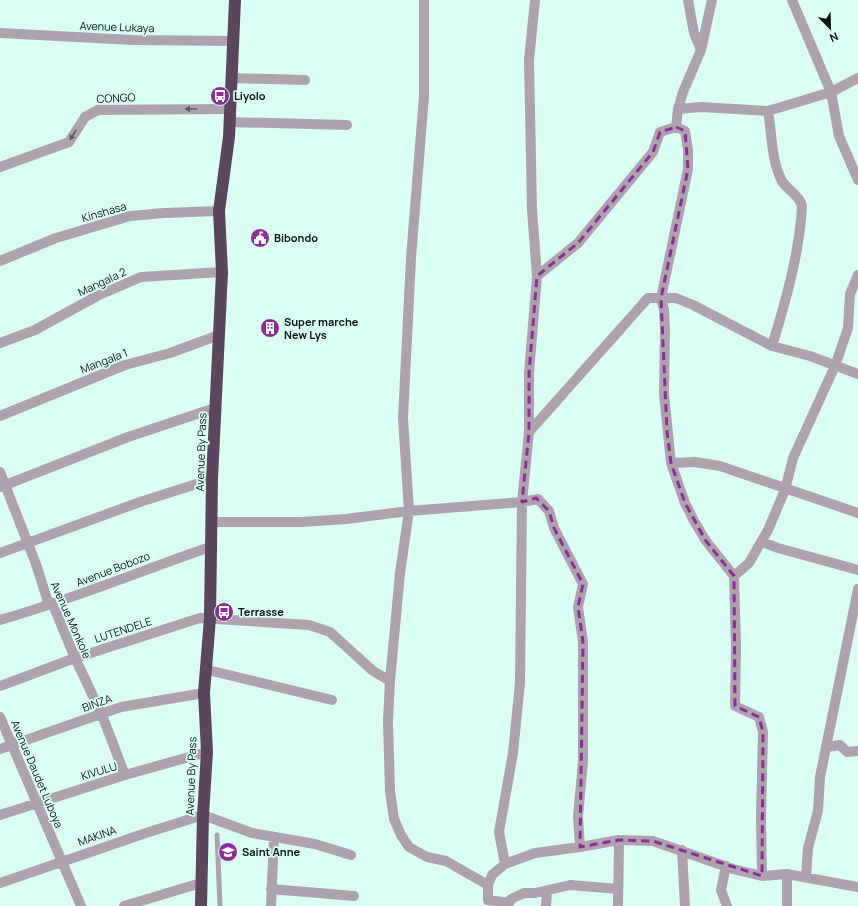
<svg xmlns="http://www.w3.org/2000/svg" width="858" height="906" viewBox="0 0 858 906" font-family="Manrope,sans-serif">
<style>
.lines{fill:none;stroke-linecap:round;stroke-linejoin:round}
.lane{stroke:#ada2ae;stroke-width:5}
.street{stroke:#ada2ae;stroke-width:10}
.highway{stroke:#5c465e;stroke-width:12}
.oneway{fill:#595b5f}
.marked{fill:none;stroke:#8d2e98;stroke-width:3;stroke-dasharray:8 5;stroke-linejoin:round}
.labels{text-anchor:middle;stroke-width:3.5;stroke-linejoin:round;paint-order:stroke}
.street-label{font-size:11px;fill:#051410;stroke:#dbfef4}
.poi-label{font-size:11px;font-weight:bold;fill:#051410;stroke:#dbfef4;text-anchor:start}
</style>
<rect width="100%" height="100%" fill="#dbfef4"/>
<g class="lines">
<path class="lane" d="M217,835l3,71"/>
<path class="street" d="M424,0v96l-13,162 -8,160 6,93 -9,62 -10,108 -2,40 2,70 4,28 7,16 8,12 18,10 19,4 42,24
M688,0l6,33 7,17
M792,0l39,92 8,44 19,44
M0,33l133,7 101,1
M232,78l73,2
M678,109l23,-2 67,4 63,-19 27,-14
M768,111c4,22 3,50 14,70 5,9 19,15 20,26 -3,48 -16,93 -30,139
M230,122l117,3
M676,127l9,4 3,19v19l-27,129 3,12 1,20 -1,64 7,69 14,40 9,18 12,20 28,35 2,71 -1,59 24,11 4,15 -2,85 1,59
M0,167l69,-25 16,-25 13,-7 132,-1
M0,261l56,-23 74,-22 34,-3 55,-2
M537,276l41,-33 75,-91 7,-20 16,-5 2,-18 5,-17 18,-42 11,-50
M0,343l35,-13 62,-34 44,-19 81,-5
M0,416l125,-51 45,-12 49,-18
M529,432l119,-134h28l17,7 79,41 38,10 48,18
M671,463l24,-1 25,4 138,47
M0,472l36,92 12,38 5,3 22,53 27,57 23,60
M0,487l128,-50 87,-29
M212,522h90l44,-3 63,-8 113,-9 16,-3 11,12 5,17 29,56 -5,23 5,35v119l-5,56 2,30
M762,542l16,6 80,22
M0,553l140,-51 72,-23
M734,576l15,-13 19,-33 17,-40 8,-32 42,-92 13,-38 2,-34 8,-19
M0,620c71,-20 140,-49 210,-73
M208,670l124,30
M0,686l75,-28 125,-40 109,7 21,7 43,39 17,10
M0,717l81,189
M827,747l13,-2 7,7 11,-1
M0,749l121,-42 83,-14
M0,815l125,-40 82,-23
M682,850l3,56
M505,864l-6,-32 14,-79 7,-70 2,-181 7,-70v-59l8,-97 -5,-66 -3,-150 6,-60
M726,866l-5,24 6,16
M806,877l2,-29 10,-37 2,-34 38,-188
M0,883l146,-50 57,-18 49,18 63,11 36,11
M271,889l83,7
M618,889l-48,-4 -35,8h-11l-13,6 -2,4 -21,-3v-15l4,-10 13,-11 30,-11 45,-6 39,-7 34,1 80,28 29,7 25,-2 71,13
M124,906l77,-23
M271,906l3,-68
M546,906l1,-15
M618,906l1,-66
M787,906v-32"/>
<path class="highway" d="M201,906l2,-91 4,-63 -3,-59 6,-75 2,-139 10,-207 -3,-61 10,-74 6,-137"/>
</g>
<defs><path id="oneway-solid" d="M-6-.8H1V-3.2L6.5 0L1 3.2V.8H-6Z"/></defs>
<g class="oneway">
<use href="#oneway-solid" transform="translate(191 109) rotate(-180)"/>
<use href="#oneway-solid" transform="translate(73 135) rotate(122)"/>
</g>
<path class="marked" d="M676,127l9,4 3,38 -27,129 6,134 4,31 14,40 21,38 28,35 1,130 24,11 4,15 -1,144 -109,-35 -34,-1 -39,7 3,-205 -5,-35 5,-23 -29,-56 -5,-17 -13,-13 -14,4 7,-70v-59l8,-97 41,-33 75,-91 7,-20z"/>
<defs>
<g id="bus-disc" transform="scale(1)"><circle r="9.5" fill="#8d2e98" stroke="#dbfef4"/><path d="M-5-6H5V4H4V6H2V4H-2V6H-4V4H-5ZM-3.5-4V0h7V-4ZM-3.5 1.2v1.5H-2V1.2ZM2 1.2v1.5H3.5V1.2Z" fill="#fff"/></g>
<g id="civic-disc" transform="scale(1)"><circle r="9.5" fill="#8d2e98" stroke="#dbfef4"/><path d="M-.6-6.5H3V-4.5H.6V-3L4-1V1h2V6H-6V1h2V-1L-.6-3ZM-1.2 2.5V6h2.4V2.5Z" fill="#fff"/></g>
<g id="building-disc" transform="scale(1)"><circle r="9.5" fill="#8d2e98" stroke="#dbfef4"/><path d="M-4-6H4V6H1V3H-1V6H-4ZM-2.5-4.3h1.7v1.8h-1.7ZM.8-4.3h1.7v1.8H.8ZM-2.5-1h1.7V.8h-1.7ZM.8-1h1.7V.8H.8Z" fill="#fff"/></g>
<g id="school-disc" transform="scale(1)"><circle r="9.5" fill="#8d2e98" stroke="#dbfef4"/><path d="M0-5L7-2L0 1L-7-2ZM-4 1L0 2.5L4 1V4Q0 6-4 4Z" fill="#fff"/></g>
</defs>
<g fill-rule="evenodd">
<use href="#bus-disc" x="220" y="96"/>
<use href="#civic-disc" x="260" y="238"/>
<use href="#building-disc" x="270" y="328"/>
<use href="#bus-disc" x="224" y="612"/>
<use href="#school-disc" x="228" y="852"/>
</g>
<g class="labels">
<g class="street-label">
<text transform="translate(117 27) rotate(2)" y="4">Avenue Lukaya</text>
<text transform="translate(116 98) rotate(-3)" y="4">CONGO</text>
<text transform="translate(104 212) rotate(-16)" y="4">Kinshasa</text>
<text transform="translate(102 282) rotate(-25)" y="4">Mangala 2</text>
<text transform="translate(104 361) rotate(-21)" y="4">Mangala 1</text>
<text transform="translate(201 452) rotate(-88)" y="4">Avenue By Pass</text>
<text transform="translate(113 569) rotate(-21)" y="4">Avenue Bobozo</text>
<text transform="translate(71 620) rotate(66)" y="4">Avenue Monkole</text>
<text transform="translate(123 630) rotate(-18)" y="4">LUTENDELE</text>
<text transform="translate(97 703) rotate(-20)" y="4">BINZA</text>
<text transform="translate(99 771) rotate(-17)" y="4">KIVULU</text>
<text transform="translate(37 774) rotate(67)" y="4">Avenue Daudet Luboya</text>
<text transform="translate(191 776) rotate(-88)" y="4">Avenue By Pass</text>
<text transform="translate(97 836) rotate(-19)" y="4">MAKINA</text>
</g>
<g class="poi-label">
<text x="234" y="100">Liyolo</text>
<text x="274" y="242">Bibondo</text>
<text x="284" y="326">Super marche<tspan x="284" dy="13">New Lys</tspan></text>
<text x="238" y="616">Terrasse</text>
<text x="242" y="856">Saint Anne</text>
</g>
</g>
<g transform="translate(830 28) rotate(157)" stroke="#dbfef4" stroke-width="3" paint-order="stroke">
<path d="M0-3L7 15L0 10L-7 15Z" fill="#051410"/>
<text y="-6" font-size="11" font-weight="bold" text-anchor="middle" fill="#051410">N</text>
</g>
</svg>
